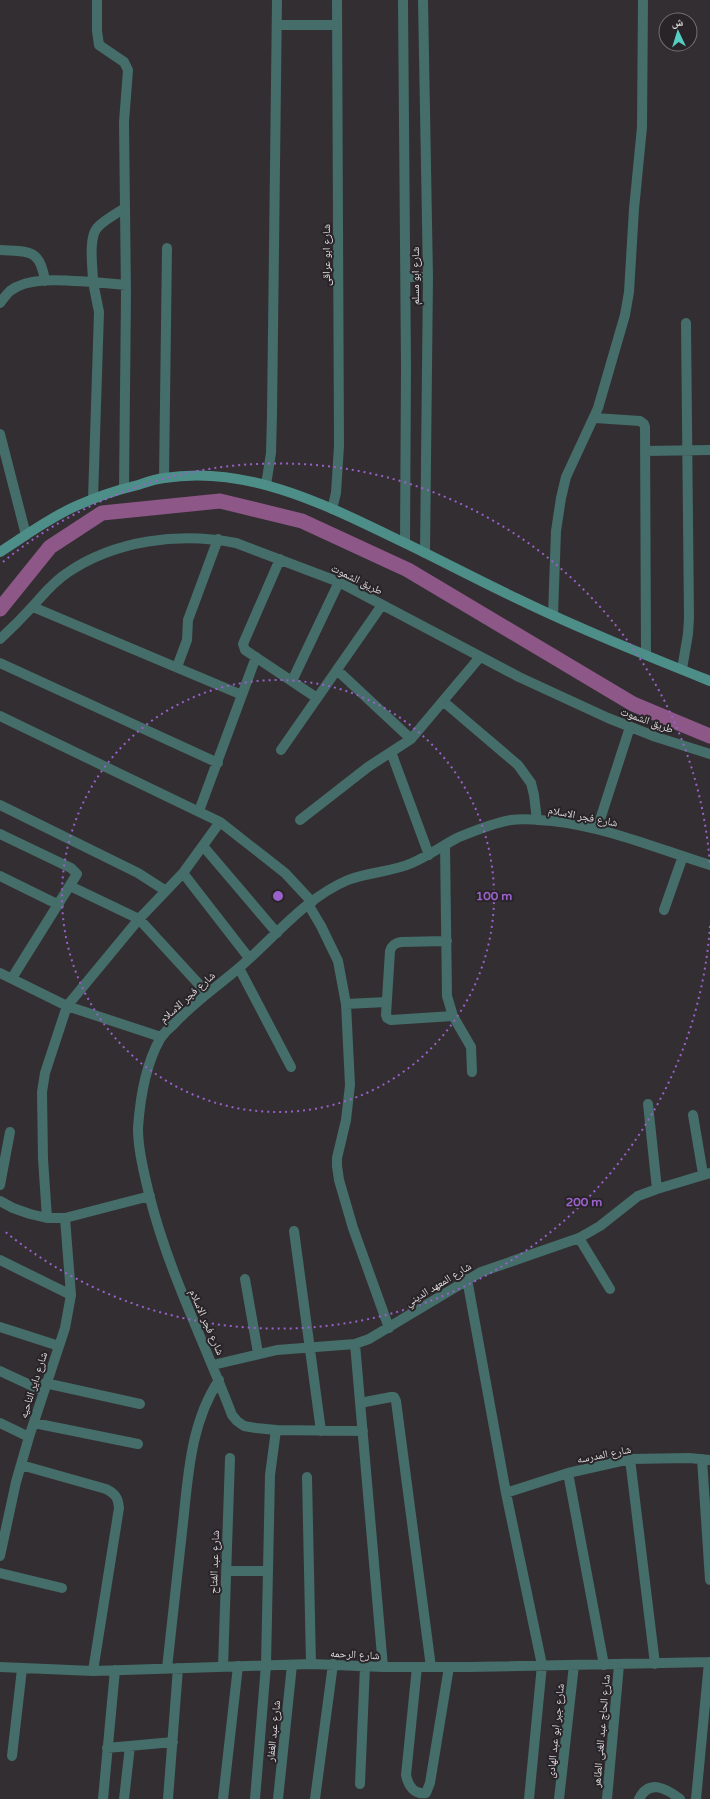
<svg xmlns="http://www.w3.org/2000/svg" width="710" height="1799" viewBox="0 0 710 1799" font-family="'Varela Round','Noto Naskh Arabic',sans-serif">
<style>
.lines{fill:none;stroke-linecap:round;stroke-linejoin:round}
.canal{stroke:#8d5788;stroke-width:15}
.street{stroke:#456d69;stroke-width:10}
.secondary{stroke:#4d8e89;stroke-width:10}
.ring{fill:none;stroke:#9961c9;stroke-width:2;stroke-dasharray:2 4}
.labels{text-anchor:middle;stroke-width:4;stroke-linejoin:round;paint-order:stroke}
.street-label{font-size:11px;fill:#dfdcdf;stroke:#292428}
.centre{fill:#9961c9;stroke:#292428;stroke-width:2}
.ring-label{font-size:12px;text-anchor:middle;font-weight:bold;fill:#9961c9;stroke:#292428;stroke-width:4;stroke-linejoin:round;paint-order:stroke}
</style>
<rect width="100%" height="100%" fill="#332e32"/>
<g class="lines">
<path class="canal" d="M0,609l50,-62 52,-34 118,-12 82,20 106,49 225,134 77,32"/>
<path class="street" d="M97,0v31l2,14 25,17 4,8 -4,52 2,173 -2,193
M403,0l3,368 -1,175
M423,0l5,277 -3,276
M278,25h59
M125,208c-9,6 -21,12 -28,20 -9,11 -4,41 -4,54l33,3
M0,250c29,2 40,-2 45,31
M406,277h22
M0,303c3,-4 7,-9 10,-12 20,-16 60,-10 83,-9l6,30 -6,187
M595,418l45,3 4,3 1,3 1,227
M0,434l26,101
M645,451l65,-1
M164,478l3,-230
M266,485l5,-32 1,-39 5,-414
M332,509l4,-16 3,-47 -2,-446
M280,559l-37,85 2,6 72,48
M33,607l209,88
M553,615l3,-84 5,-33 5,-21 32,-69 27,-93 4,-23 5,-83 8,-82 1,-127
M0,639c11,-10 22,-21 32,-32 11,-12 21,-25 35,-34 48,-33 112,-41 169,-30l103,39 180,95 89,41 48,19 54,17
M0,663l218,100
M177,667l10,-27 1,-20 30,-81
M682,669l6,-35 1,-16 -3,-295
M337,670l74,69
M292,681l47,-99
M444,702l74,63 13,18 3,12 3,25
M0,716l220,106 65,51 27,29
M281,750l101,-145
M391,752l38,103
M0,805l138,68 28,18
M199,811l57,-154
M300,820l68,-53 43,-28 69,-82
M597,829l33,-102
M0,834l71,34 6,6 -65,104
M445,845l2,151 6,20 18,31 1,25
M203,846l74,87
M183,873l66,85
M0,876l59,29
M70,886l69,33 68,74
M308,904l13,22 17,35 8,43 4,81 -4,35 -9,38v8l2,14 14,48 36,100
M664,910l19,-54
M447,941l-46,1c-6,1 -9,3 -11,9l-4,64 1,3 4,2 62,-4
M239,968l52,99
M0,973l67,33 94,31
M346,1004l40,-2
M648,1104l9,85
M693,1115l10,59
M0,1185l10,-53
M0,1201l13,7 17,6 17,4h18l85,-22
M47,1218l-4,-59 -1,-67 3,-19 22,-67 72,-87 44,-46 37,-51
M294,1231l27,200
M579,1238l31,51
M0,1260l71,35
M245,1279l13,74
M467,1279l39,214 36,172 -13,134
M0,1327l59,19
M355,1344l28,323
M213,1365l64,-15 78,-6 14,-5 112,-67 98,-34 21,-12 38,-30 19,-7 53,-16
M0,1371l43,20
M45,1383l95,21
M360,1403l31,-6h3l2,4 35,266
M0,1423l29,14
M34,1423l104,21
M363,1431l-87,-1 -20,-2 -12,-2 -7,-5 -5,-6c-28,-74 -64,-144 -83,-221 -5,-22 -11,-44 -11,-66 2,-29 8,-64 22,-89 4,-6 9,-11 14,-15 20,-22 44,-38 66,-57 35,-30 65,-69 108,-87 20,-8 44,-8 64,-17 16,-7 30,-17 45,-25 17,-7 36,-15 54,-18 13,-2 28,0 41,1 55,6 106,28 158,44
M630,1459l25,205
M702,1459l8,121
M21,1465l85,24c10,5 12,9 13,19l-26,163
M568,1473l36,192
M307,1477l4,187
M506,1493l62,-20 62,-14 59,-1 21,2
M0,1556l16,-74 13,-45 36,-109 6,-33 -6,-77
M226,1571h42
M0,1573l62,15
M0,1667l93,4 218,-7 72,3h87l240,-5
M223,1667l7,-209
M417,1667l-11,108c2,10 8,20 20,18l4,-10 19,-116
M167,1668c5,-45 10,-90 15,-136 6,-51 7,-107 37,-152
M107,1748l66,-6
M12,1756l10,-87
M360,1784l5,-118
M103,1799l12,-129
M124,1799l6,-53
M168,1799l10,-131
M223,1799l15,-133
M255,1799l11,-134 4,-190 6,-45
M278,1799l14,-134
M315,1799l18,-135
M559,1799l15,-134
M607,1799l12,-134
M639,1799c10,-20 27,-11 41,0
M696,1799l13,-137"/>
<path class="secondary" d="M0,552c25,-16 49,-34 76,-46 20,-9 41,-16 62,-21 9,-3 17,-6 26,-7 86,-14 168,30 243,66 37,18 73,37 111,55 62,30 127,56 192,82"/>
</g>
<g class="ring">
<circle cx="278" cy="896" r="216"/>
<path d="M710 926A433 433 0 0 1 3 1230M3 562A433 433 0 0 1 710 866"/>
</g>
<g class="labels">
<g class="street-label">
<text transform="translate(326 255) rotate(-90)" y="4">شارع ابو عراقى</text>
<text transform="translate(415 276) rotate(-90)" y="4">شارع ابو مسلم</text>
<text transform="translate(357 579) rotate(26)" y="4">طريق الشموت</text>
<text transform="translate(647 720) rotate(20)" y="4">طريق الشموت</text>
<text transform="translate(583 816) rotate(11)" y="4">شارع فجر الاسلام</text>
<text transform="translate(187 997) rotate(-42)" y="4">شارع فجر الاسلام</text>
<text transform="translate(438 1284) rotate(-31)" y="4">شارع المعهد الديني</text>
<text transform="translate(207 1322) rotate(66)" y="4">شارع فجر الاسلام</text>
<text transform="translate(33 1385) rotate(-72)" y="4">شارع داير الناحيه</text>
<text transform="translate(604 1454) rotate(-11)" y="4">شارع المدرسه</text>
<text transform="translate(214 1562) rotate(-88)" y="4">شارع عبد الفتاح</text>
<text transform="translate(355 1654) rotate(3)" y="4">شارع الرحمه</text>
<text transform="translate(273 1731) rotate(-84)" y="4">شارع عبد الغفار</text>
<text transform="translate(555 1731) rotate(-84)" y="4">شارع جبر ابو عبد الهادى</text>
<text transform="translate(601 1731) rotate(-85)" y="4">شارع الحاج عبد الغنى الطاهر</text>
</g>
</g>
<circle cx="278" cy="896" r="6" class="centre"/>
<g class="ring-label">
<text x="494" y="900">100 m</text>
<text x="584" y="1206">200 m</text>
</g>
<g transform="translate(678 32) rotate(356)"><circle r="19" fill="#292428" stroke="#726e71"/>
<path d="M0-3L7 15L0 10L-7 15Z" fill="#55cec4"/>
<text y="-6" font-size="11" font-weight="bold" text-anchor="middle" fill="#dfdcdf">ش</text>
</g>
</svg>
